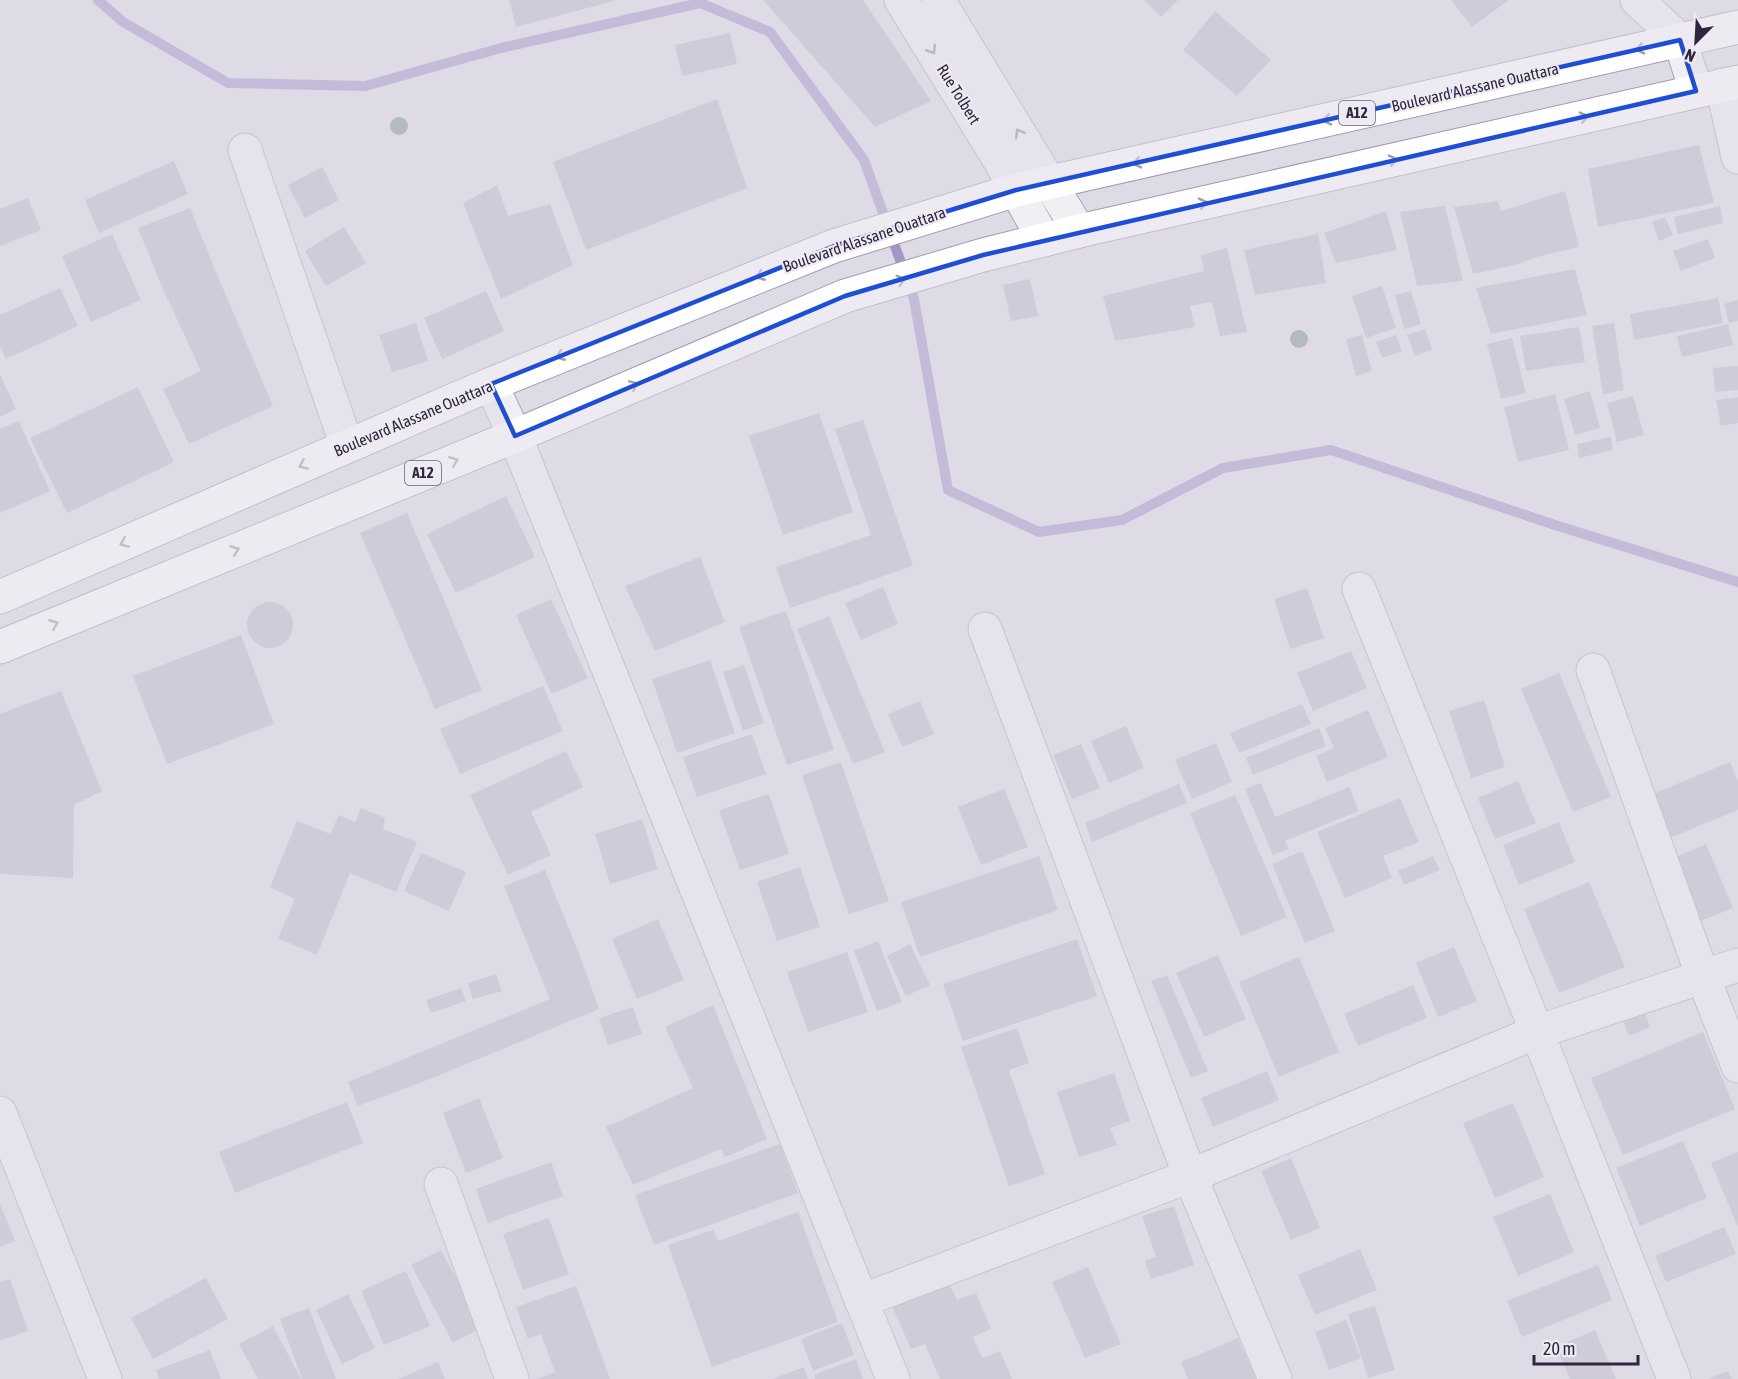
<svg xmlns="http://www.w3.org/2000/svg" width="1738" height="1379" viewBox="0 0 1738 1379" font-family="'Asap Condensed',sans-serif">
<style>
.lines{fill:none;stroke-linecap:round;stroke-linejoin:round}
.stream{stroke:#a495c7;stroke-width:10}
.building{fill:#bfb8c9}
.minor-casing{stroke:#aaa4b3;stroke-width:35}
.major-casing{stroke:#a39ab2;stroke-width:35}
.minor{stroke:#f1eef4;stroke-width:33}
.major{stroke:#fff;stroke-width:33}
.tree{fill:#80938f}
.oneway{stroke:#a19da7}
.oneway2{stroke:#908a98}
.marked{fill:none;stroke:#1d4ed8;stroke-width:4.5;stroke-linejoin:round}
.labels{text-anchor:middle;stroke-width:4.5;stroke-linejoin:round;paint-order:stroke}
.shield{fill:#eeeaf4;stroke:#686073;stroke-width:1.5}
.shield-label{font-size:15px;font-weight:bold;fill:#2f253c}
.street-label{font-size:16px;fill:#2f253c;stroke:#eeeaf4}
</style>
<rect width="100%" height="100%" fill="#dfdbe6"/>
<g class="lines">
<path class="stream" d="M98,0l25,22 105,61 137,3 136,-38 199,-45 70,29 94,128 50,139 34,191 91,42 83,-12 101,-52 108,-18 224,75 183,57"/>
</g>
<path class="building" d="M509,0h105v1l-98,26z
M763,0h100l68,101 -56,26z
M1144,0h34l-17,17z
M1451,0h58l-37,27z
M1215,11l56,49 -34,36 -54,-46z
M730,33l7,31 -55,12 -7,-31z
M717,99l30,89 -161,62 -33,-88z
M1699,145l15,58 -116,24 -10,-58z
M174,161l14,33 -89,39 -14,-33z
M322,167l17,33 -34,18 -17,-33z
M497,185l11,31 42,-12 23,61 -72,34 -38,-96z
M1565,191l14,56 -39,9 -25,9 -42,9 -19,-67 44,-6 3,10z
M28,198l13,32 -41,16v-37z
M1445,206l18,75 -46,5 -17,-74z
M1720,206l3,17 -45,11 -4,-17z
M190,208l24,59 59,139 -84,38 -26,-55 38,-18 -39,-84 -24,-59z
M1386,211l11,39 -61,13 -12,-30z
M1665,217l8,18 -14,6 -7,-19z
M344,227l22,36 -40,23 -21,-35z
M112,234l29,66 -50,22 -29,-66z
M1318,234l8,49 -71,12 -11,-45z
M1708,239l7,19 -34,13 -8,-20z
M1227,248l20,84 -27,4 -8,-34 -22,4 5,21 -80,14 -12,-45 101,-25 -3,-16z
M1575,269l12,46 -96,19 -15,-46z
M1030,279l8,37 -27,5 -8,-36z
M1382,286l14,42 -30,10 -14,-42z
M60,288l18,38 -72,33 -6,-13v-31z
M486,291l18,40 -62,28 -18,-41z
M1411,291l10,33 -17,5 -9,-34z
M1718,298l5,25 -89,17 -4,-26z
M1738,300v21l-9,2 -5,-19z
M416,323l12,38 -36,11 -13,-37z
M1614,323l10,67 -21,4 -11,-68z
M1728,324l5,21 -51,12 -5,-21z
M1579,327l6,35 -59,9 -6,-35z
M1425,329l7,21 -17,6 -8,-21z
M1362,335l10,36 -16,5 -10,-37z
M1396,335l6,16 -20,7 -6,-16z
M1512,338l14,55 -25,6 -14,-55z
M1738,366v24l-23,2 -2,-24z
M0,374l16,35 -16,8z
M138,387l36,75 -107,51 -37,-75z
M1590,391l10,37 -25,7 -11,-36z
M1555,394l14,56 -51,12 -14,-55z
M1633,396l11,39 -27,7 -10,-39z
M1738,397v26l-17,3 -5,-26z
M819,413l34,99 -70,23 -34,-99z
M863,420l50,146 -123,42 -14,-41 95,-32 -36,-106z
M19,421l31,70 -50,22v-84z
M1611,437l2,13 -34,8 -2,-14z
M506,496l29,61 -79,36 -29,-59z
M407,513l75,177 -47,19 -75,-176z
M700,557l25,65 -70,29 -30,-65z
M883,587l15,37 -37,16 -16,-37z
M1307,588l17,50 -34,11 -16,-50z
M551,599l37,79 -36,16 -36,-79z
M247 625a23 23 0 1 1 46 0a23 23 0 1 1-46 0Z
M786,611l48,139 -47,15 -48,-138z
M829,616l56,136 -32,12 -56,-135z
M241,635l33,89 -107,40 -34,-88z
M1351,651l16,37 -54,23 -16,-38z
M710,660l25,73 -58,20 -25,-74z
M744,665l20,58 -21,8 -20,-59z
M1559,673l52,124 -38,15 -52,-123z
M543,686l20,45 -103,43 -20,-45z
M61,691l41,100 -28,14 -1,73 -73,-4v-160z
M1484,700l21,67 -34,11 -22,-67z
M920,701l14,33 -32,13 -14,-33z
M1302,704l9,20 -72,29 -9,-20z
M1368,710l20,47 -61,25 -11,-26 18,-8 -9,-20z
M1126,726l18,42 -35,15 -18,-42z
M1319,728l7,18 -73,29 -7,-17z
M752,734l14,40 -69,23 -14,-40z
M1216,743l16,39 -40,17 -17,-39z
M1081,744l19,44 -28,11 -19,-44z
M566,751l17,36 -52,25 20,43 -43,20 -38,-80z
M841,762l48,139 -40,13 -47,-139z
M1730,762l8,19v29l-71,29 -19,-43z
M1518,781l18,42 -41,16 -17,-41z
M1261,783l14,34 74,-30 10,24 -74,30 4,8 -16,6 -28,-66z
M1179,784l8,19 -95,39 -7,-19z
M1004,789l24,58 -47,18 -23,-58z
M769,794l20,60 -49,16 -21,-60z
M1235,795l52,122 -46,19 -51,-123z
M1400,798l19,44 -36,14 9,22 -47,20 -28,-66z
M361,808l24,10 -2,11 34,13 -21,50 -46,-19 -33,82 -39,-17 17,-39 -25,-12 27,-66 33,13 9,-19 16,7z
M642,819l16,50 -48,15 -15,-50z
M1559,822l16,40 -56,23 -16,-40z
M1706,844l27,64 -35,14 -27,-63z
M1302,851l33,80 -30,12 -33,-79z
M421,853l45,19 -17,39 -45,-20z
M1039,856l19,54 -138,47 -19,-55z
M1433,856l7,14 -36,15 -6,-14z
M800,867l20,60 -43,14 -20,-59z
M545,870l35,86 19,53 -164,68 -77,29 -10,-24 202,-83 -46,-113z
M1589,882l36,85 -66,26 -35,-84z
M658,919l26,61 -47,19 -25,-60z
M1077,939l20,57 -134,45 -20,-57z
M878,941l24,61 -25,9 -23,-60z
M910,944l20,41 -24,11 -19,-40z
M1454,947l23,54 -39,16 -22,-54z
M847,952l21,60 -60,20 -21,-60z
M1218,955l28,64 -42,18 -28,-64z
M1299,957l40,95 -60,25 -40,-95z
M496,974l6,17 -29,8 -5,-16z
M1167,975l41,96 -17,7 -40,-97z
M1413,985l14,33 -69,28 -14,-32z
M461,988l5,13 -35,12 -5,-13z
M1641,1003l9,24 -21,9 -10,-25z
M713,1005l54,134 -42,18 -4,-8 -88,36 -27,-58 87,-39 -28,-61z
M633,1007l9,27 -34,11 -9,-27z
M1017,1028l12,35 -20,7 36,104 -36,12 -48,-139z
M1703,1032l32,77 -112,46 -32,-77z
M1267,1071l12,29 -66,27 -12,-29z
M1114,1073l16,48 -20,7 7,17 -38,12 -22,-65z
M479,1098l24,60 -37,15 -23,-60z
M347,1102l16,41 -128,50 -16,-41z
M1513,1103l31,74 -49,21 -32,-75z
M1683,1141l24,57 -67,28 -24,-58z
M780,1144l18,49 -144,52 -19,-50z
M1738,1152v75l-27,-64z
M1291,1158l29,70 -29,12 -30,-69z
M551,1162l12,34 -75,27 -12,-34z
M1550,1194l24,58 -56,24 -25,-59z
M0,1204l15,37 -15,6z
M1174,1206l20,59 -43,14 -6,-18 11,-4 -14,-41z
M798,1212l40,110 -126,45 -44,-122 45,-15 5,11z
M549,1218l20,56 -46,16 -20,-56z
M1724,1227l12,27 -70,28 -11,-26z
M1360,1249l17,41 -62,25 -17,-40z
M441,1250l42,77 -30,16 -42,-78z
M1598,1265l14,35 -90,37 -15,-36z
M1088,1267l33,77 -36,14 -33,-76z
M406,1271l24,55 -46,19 -23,-54z
M206,1278l22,41 -75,40 -22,-41z
M10,1279l18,52 -28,9v-58z
M949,1282l8,18 19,-7 15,36 -18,8 9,21 18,-7 12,28h-72l-15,-35 -14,5 -19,-43z
M576,1286l34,93h-73l18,-7 -14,-38 -13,5 -12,-32z
M348,1294l27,54 -33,16 -26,-54z
M1375,1306l20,64 -27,8 -20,-64z
M309,1308l27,71h-34l-22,-60z
M1346,1320l15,38 -32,12 -14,-38z
M842,1323l12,32 -41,16 -12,-32z
M273,1326l28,53h-43l-19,-35z
M1595,1330l21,49h-46l-14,-32z
M1238,1338l18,41h-68l-7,-17z
M210,1350l11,29h-62l-3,-9z
M856,1359l7,20h-48l-1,-4z
M438,1362l7,17h-47z
M804,1367l4,12h-36z
M1728,1371l4,8h-24z"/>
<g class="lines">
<g class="minor-casing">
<path id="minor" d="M901,0l98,159 45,81
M938,0l141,231
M1637,0l43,40 16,51
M1722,85l16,72
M245,150l102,296
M491,384l24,52 378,943
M1359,589l178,443 137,347
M985,629l205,547 85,203
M1593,670l110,307 35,89
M0,1113l105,266
M441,1184l71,195
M861,1301l329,-125 347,-144 201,-67"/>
</g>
<g class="major-casing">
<path id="major" d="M0,597l491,-213 343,-138 182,-56 722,-163
M0,647l515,-211 330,-140 138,-41 96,-24 659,-149"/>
</g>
<use href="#minor" class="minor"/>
<use href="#major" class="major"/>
</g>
<g class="tree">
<circle cx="399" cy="126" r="9"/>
<circle cx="1299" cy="339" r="9"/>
</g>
<defs><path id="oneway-chevron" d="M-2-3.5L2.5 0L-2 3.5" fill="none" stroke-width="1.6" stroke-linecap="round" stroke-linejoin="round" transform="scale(1.5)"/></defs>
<g class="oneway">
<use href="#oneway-chevron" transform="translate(1640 49) rotate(167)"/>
<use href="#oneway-chevron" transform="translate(1584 117) rotate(-13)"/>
<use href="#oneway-chevron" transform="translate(1327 120) rotate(167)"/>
<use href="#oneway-chevron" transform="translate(1393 160) rotate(-13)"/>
<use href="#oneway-chevron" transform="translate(1137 163) rotate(167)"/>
<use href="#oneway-chevron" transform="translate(1203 203) rotate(-13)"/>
<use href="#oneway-chevron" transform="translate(760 276) rotate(158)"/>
<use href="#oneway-chevron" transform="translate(901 280) rotate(-16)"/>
<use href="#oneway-chevron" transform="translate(560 356) rotate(158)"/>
<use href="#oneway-chevron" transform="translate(634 385) rotate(-23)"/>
<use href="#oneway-chevron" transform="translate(454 461) rotate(-22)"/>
<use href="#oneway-chevron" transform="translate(303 465) rotate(157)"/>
<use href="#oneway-chevron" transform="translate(124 543) rotate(157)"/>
<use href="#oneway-chevron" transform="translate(235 550) rotate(-22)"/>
<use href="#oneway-chevron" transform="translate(54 624) rotate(-22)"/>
</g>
<g class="oneway2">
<use href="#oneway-chevron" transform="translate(932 50) rotate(58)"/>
<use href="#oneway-chevron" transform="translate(1019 133) rotate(-122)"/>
</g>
<path d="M0 0H1738V1379H0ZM1680,40l16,51 -713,164 -138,41 -330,140 -24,-52 343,-138 182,-56z" fill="#dfdbe6" fill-opacity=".55" fill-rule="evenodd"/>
<path class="marked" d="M1680,40l16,51 -713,164 -138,41 -330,140 -24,-52 343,-138 182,-56z"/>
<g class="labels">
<g class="shield">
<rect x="1339" y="101" width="36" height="24" rx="4.5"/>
<rect x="405" y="461" width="36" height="24" rx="4.5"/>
</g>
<g class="shield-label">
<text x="1357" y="118">A12</text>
<text x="423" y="478">A12</text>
</g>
<g class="street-label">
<text transform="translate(1475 87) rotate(-13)" y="6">Boulevard Alassane Ouattara</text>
<text transform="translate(959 94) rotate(58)" y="6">Rue Tolbert</text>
<text transform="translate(864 239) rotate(-19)" y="6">Boulevard Alassane Ouattara</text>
<text transform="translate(413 418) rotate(-23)" y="6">Boulevard Alassane Ouattara</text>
</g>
</g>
<g transform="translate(1696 42) rotate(204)" stroke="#eeeaf4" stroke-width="4.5" paint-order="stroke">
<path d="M0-4.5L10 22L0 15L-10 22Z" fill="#2f253c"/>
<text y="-9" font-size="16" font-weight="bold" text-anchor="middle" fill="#2f253c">N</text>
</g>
<path d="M1534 1355v9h104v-9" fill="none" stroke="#2f253c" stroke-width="3"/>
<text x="1543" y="1355" font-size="18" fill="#2f253c" stroke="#eeeaf4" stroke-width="4.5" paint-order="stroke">20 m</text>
</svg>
